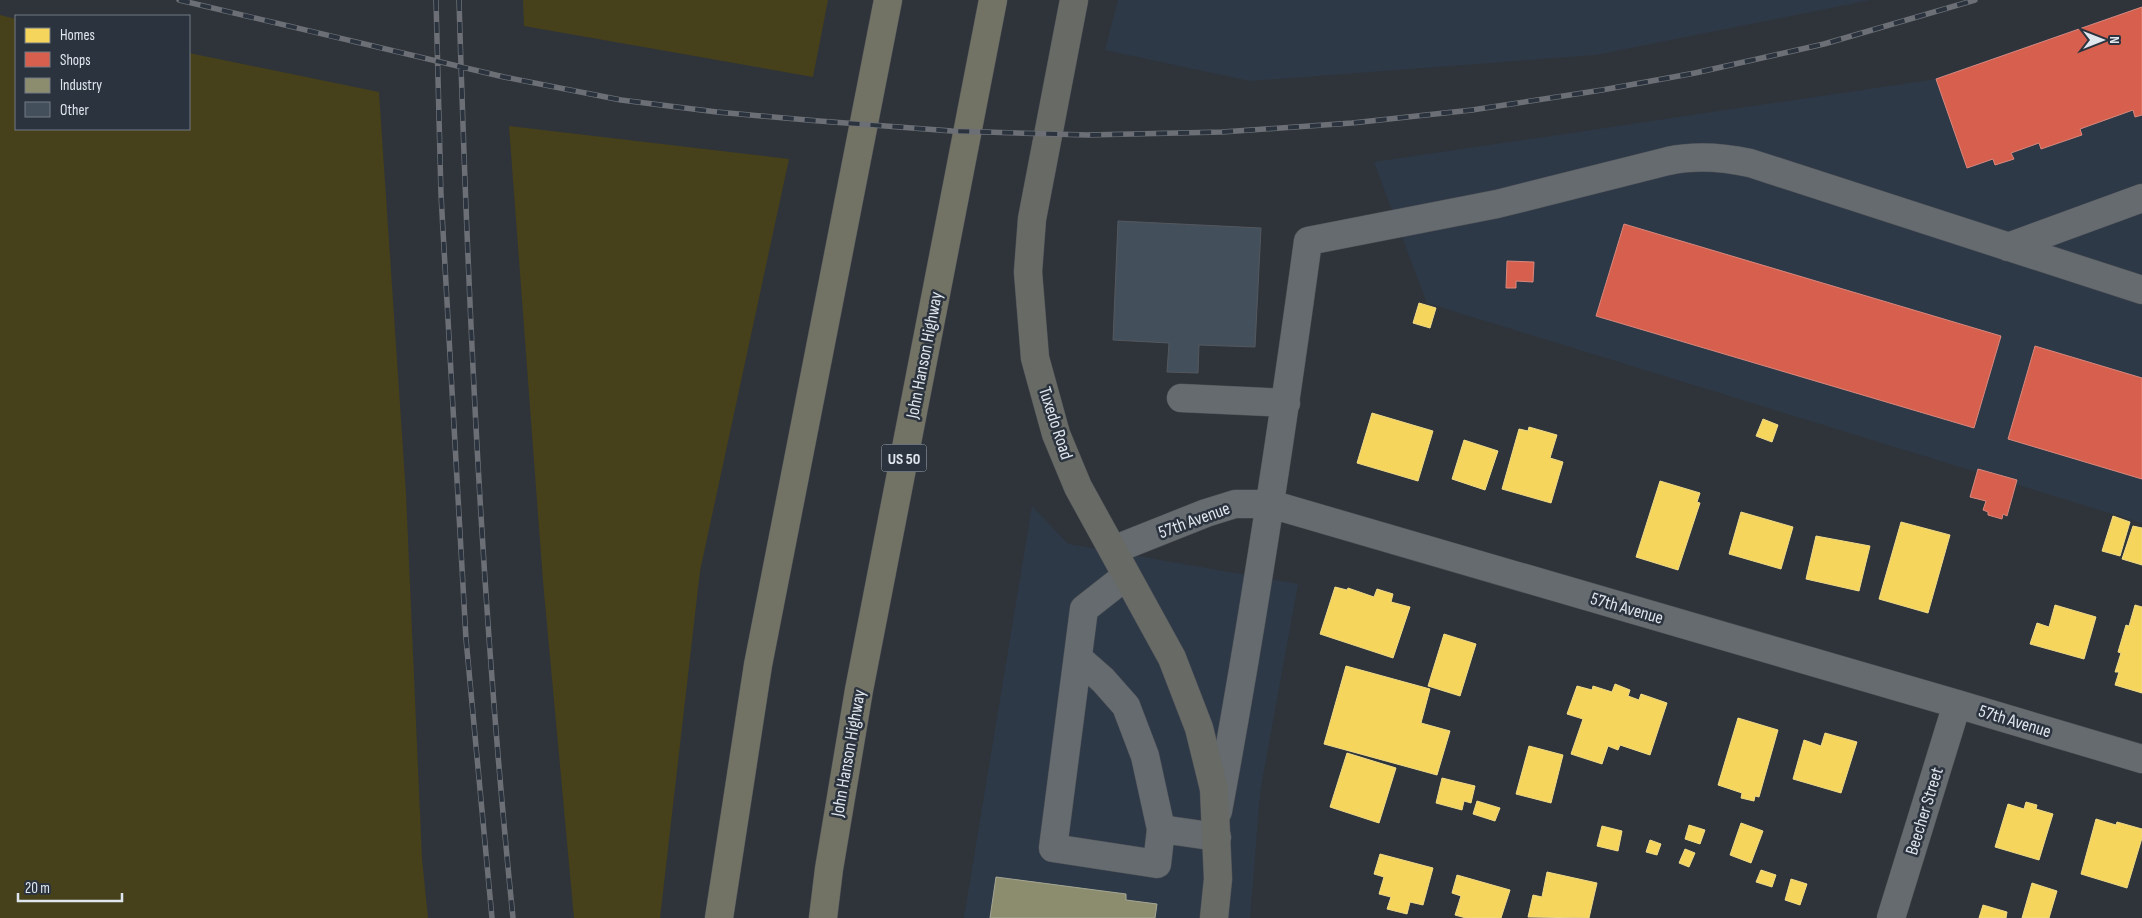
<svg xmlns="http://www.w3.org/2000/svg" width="2142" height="918" viewBox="0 0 2142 918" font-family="'Sofia Sans Condensed',sans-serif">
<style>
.built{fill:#2e3948}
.green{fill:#46401b}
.homes{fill:#f6d55c;stroke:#efda88}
.shops{fill:#d6604d;stroke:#d9887d}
.industry{fill:#8c8c6e;stroke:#a5a794}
.building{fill:#444f5c;stroke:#54585e}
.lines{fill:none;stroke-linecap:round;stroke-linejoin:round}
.minor-casing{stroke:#4d5156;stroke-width:29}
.major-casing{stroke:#4d5156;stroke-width:29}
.highway-casing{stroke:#4d5156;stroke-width:29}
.minor{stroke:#666b70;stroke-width:28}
.major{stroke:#686a66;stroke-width:28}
.highway{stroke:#727265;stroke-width:28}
.rail-casing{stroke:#6c7076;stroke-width:5.5}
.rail{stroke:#2b333e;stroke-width:4;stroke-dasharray:11;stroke-linecap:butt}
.labels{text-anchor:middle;stroke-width:5;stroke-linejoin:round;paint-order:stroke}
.shield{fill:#2b333e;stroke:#aab0b8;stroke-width:1}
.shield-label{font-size:16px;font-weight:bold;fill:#e0e6ed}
.street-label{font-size:18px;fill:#e0e6ed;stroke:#2b333e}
</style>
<rect width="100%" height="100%" fill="#2f343a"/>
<path class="built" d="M1118,0h752l-275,55 -345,26 -145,-31z
M2142,6v517l-715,-220 -53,-141 556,-82z
M1032,506l36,38 230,40 -38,208 -10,126h-286z"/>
<path class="green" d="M523,0h305l-15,77 -289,-51z
M0,15l16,4v110h173v-76l190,39 27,402 16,365 6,59h-428z
M509,126l280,33 -89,412 -40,347h-86l-31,-337z"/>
<path class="homes" d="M1419,303l17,5 -6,20 -17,-5z
M1372,413l61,18 -15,50 -61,-18z
M1763,419l15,6 -6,17 -16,-6z
M1529,427l28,8 -7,23 13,4 -12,41 -49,-14 17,-60 9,2z
M1464,440l34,11 -13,39 -33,-11z
M1660,481l40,12 -3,9 3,1 -22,67 -42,-13z
M1741,512l52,15 -12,42 -52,-15z
M2113,516l17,6 -10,34 -18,-5z
M1901,522l49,13 -22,78 -49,-14z
M2133,526l9,2v37l-20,-6z
M1816,536l54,10 -11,45 -53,-12z
M1335,587l12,3 1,-2 26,9 3,-8 16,5 -2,8 19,5 -17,51 -73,-24z
M2055,605l41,12 -12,42 -54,-15 7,-21 12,4z
M2135,605l7,2v86l-27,-8 4,-13h-4l6,-19 -3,-1 8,-27 3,1z
M1444,634l32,10 -16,52 -32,-10z
M1346,666l84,23 -9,34 29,8 -13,44 -113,-31z
M1615,684l15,6 -2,6 11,4 2,-6 26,9 -17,52 -30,-10 -2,5 -10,-4 -6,18 -31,-10 12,-35 -16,-5 10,-28 15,4 1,-4 19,6z
M1738,718l40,12 -19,67 -4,-1 -1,5 -13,-3 1,-5 -24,-8z
M1825,733l32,9 -16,51 -48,-14 11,-39 17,6z
M1529,746l34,9 -12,48 -35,-9z
M1347,753l49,15 -17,55 -49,-16z
M1442,778l33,8 -4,17 -7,-2 -2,9 -26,-7z
M1477,801l23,7 -5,13 -22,-7z
M2026,802l11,3 -1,4 17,5 -14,46 -44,-13 13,-43 16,5z
M2096,819l20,6 1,-3 25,7v9l-15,50 -46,-14z
M1741,823l22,8 -12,32 -21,-8z
M1689,825l16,5 -5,14 -15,-5z
M1602,826l20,5 -4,20 -21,-5z
M1650,840l11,4 -4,11 -11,-3z
M1685,849l10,4 -6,14 -10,-4z
M1380,854l53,14 -10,37 -13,-3 -3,12 -20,-5 4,-12 -12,-3 5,-17 -10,-3z
M1761,870l15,5 -4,12 -16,-5z
M1547,872l50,11 -8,35 -61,-1 5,-22 9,2z
M1457,875l53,15 -9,28h-35l-11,-3 6,-19 -9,-3z
M1791,879l16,5 -7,21 -15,-5z
M2032,883l25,8 -8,27h-27z
M1983,905l24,7 -1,6h-27z"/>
<path class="shops" d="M2142,7v108l-7,2 -2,-7 -53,19 2,6 -41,14 -2,-6 -28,10 3,6 -19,6 -2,-6 -26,9 -31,-89z
M1624,224l377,112 -27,92 -378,-112z
M1507,261l27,1 -1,20 -17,-1v7h-10z
M2035,346l107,32v101l-134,-40z
M1978,469l39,11 -10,36 -4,-2 -1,5 -14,-4v-3l-5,-2 3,-9 -16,-4z"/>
<path class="industry" d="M996,877l130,17v6l31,4 -2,14h-165z"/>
<path class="building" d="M1118,221l143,7 -6,119 -56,-2 -1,28 -31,-1 2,-29 -56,-3z"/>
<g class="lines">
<g class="minor-casing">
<path id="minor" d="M2008,247l134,-49
M1181,398l105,5
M1113,550l93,-37 29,-9h35l687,200 185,55
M1126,576l-42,33 -31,239 104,16 4,-35 56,8
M1078,658l25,22 23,26 19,50 16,73
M1218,811c35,-189 64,-380 90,-570l189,-37 171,-43c28,-6 54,-4 82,2l392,127
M1891,918l66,-214"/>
</g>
<g class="major-casing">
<path id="major" d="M1074,0l-42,219 -4,53 7,86 21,76 22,53 94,171 27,70 15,61 4,90 -4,39"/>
</g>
<g class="highway-casing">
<path id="highway" d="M719,918l39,-253 130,-665
M823,918l6,-49 30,-179 134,-690"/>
</g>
<use href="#minor" class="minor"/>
<use href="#major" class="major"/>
<use href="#highway" class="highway"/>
<g class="rail-casing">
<path id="rail" d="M179,0l325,77 117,23 96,12 102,9 133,10 135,4 135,-3 130,-9 120,-13 130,-20 93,-17 129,-29 151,-44
M436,0l5,195 25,444 26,279
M459,0c9,306 23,613 54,918"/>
</g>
<use href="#rail" class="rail"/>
</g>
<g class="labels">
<rect class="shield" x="881.5" y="444.5" width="45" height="27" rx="4"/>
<g class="shield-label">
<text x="904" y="464">US 50</text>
</g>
<g class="street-label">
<text transform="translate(924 355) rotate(-79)" y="6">John Hanson Highway</text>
<text transform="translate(1056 423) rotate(72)" y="6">Tuxedo Road</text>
<text transform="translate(1194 520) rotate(-20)" y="6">57th Avenue</text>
<text transform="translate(1627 608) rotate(16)" y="6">57th Avenue</text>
<text transform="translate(2015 721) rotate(17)" y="6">57th Avenue</text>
<text transform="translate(848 753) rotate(-80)" y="6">John Hanson Highway</text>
<text transform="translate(1924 811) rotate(-73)" y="6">Beecher Street</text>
</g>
</g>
<rect x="15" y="15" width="175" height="115" fill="#2b333e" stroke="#737b84"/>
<rect x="25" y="28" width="25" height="15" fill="#f6d55c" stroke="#737b84"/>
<text x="60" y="40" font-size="15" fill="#e0e6ed">Homes</text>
<rect x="25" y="52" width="25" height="15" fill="#d6604d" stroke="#737b84"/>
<text x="60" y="65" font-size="15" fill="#e0e6ed">Shops</text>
<rect x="25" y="78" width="25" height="15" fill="#8c8c6e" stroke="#737b84"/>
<text x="60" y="90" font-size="15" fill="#e0e6ed">Industry</text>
<rect x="25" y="102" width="25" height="15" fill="#444f5c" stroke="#737b84"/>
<text x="60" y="115" font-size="15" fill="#e0e6ed">Other</text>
<g transform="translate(2102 40) rotate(90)" stroke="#2b333e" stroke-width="4" paint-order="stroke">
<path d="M0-4L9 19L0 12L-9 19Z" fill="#e0e6ed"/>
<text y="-8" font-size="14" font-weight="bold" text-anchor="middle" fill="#e0e6ed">N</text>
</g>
<path d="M18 893v8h104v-8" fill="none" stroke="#e0e6ed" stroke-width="2.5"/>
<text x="25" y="893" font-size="15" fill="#e0e6ed" stroke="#2b333e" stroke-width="4" paint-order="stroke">20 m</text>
</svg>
